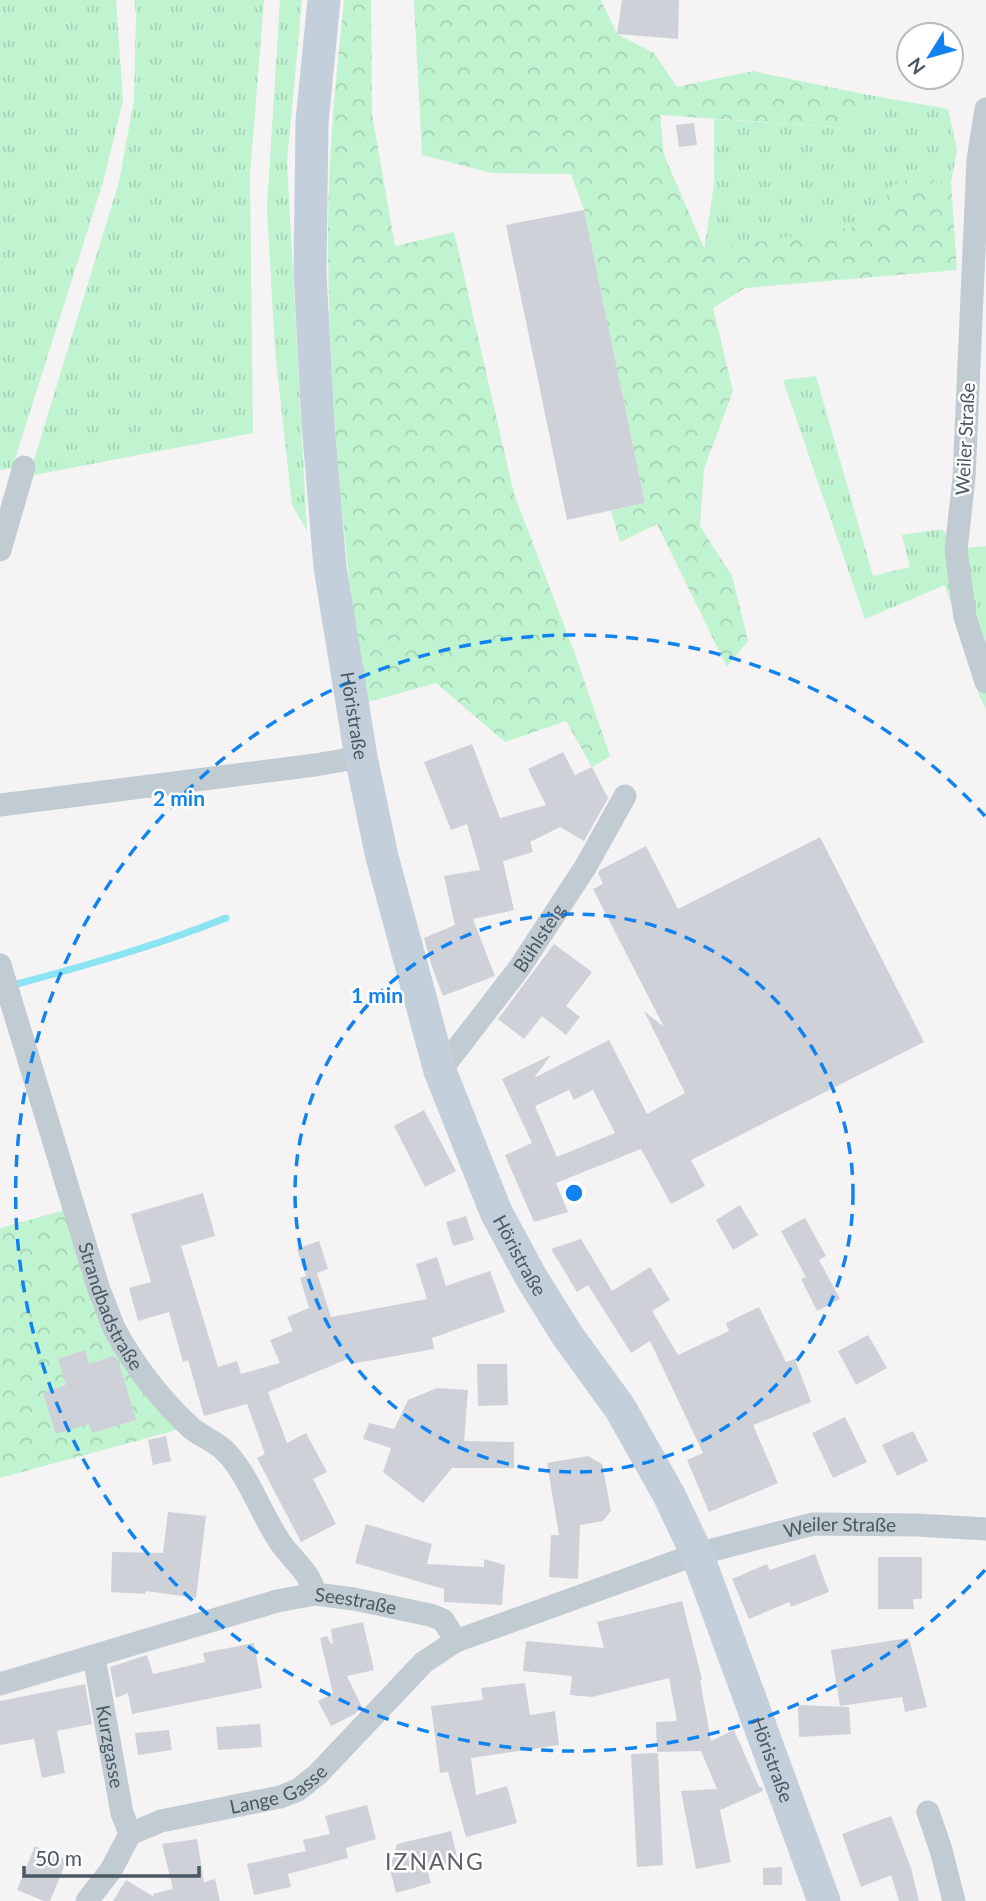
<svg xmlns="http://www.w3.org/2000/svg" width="986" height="1901" viewBox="0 0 986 1901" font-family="Lato,sans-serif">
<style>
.grass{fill:url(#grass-tufts)}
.forest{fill:url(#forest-crowns)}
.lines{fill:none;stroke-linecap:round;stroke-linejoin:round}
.stream{stroke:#8be4f2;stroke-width:7}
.building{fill:#ced2d8;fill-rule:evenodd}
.minor{stroke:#c0cbd2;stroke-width:23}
.secondary{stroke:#c3cfda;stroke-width:33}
.ring{fill:none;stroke:#1083f1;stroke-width:3.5;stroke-dasharray:12 9}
.labels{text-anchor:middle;stroke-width:5;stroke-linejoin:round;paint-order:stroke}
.street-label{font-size:19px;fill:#495862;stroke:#fff}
.quarter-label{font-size:23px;letter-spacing:2px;fill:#5e6368;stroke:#fff}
.centre{fill:#1083f1;stroke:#fff;stroke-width:3.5}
.ring-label{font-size:21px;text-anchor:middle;font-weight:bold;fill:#1083f1;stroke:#fff;stroke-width:5;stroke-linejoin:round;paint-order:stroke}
</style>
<defs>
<pattern id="grass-tufts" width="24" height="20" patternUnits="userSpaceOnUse" patternTransform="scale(1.75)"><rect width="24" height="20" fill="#c0f3d0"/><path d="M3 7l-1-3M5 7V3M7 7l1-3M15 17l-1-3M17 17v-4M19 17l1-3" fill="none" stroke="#a6d2b5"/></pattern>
<pattern id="forest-crowns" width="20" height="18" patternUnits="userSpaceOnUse" patternTransform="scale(1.75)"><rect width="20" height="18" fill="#c0f3d0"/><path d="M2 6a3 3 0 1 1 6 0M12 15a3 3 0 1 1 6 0" fill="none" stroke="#a6d2b5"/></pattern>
</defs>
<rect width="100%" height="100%" fill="#f5f3f3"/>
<path class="grass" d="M0,0h116l7,101 -20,81 -91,286 -12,2z
M134,0h130l-14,175 3,258 -224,43 90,-294 15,-82 2,-87z
M280,0h22l-15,162 20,369 -15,-26 -17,-155 -8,-143z
M863,94l85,15 9,41 -6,33 -53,-3 -33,45 -161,26 10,-67v-65l136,9z
M816,376l57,200 37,-9 -8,-32 40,-6 14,20 30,-3v163l-7,-14 -34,-110 -80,34 -82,-239z"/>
<path class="forest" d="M344,0h27l1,114 23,132 59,-14 60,262 61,160 35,102 -18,11 -26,-46 -61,21 -69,-59 -71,20c-22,-156 -37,-313 -37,-470 0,-78 8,-155 16,-233z
M414,0h187l16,34 37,19 23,34 76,-16 110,23 -12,34 -191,-13 4,40 41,95 160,-25 33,-45 53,3 6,87 -212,18 -32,20 20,83 -29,78 -4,57 32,50 16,65 -21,26 -70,-143 -37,18 -9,-31 34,-8 -61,-293 -13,-36 -79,-1 -70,-18z
M65,1210l28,88 91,130 -184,50v-250z"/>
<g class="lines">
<path class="stream" d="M17,984c71,-19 141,-39 209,-66"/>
</g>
<path class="building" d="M622,0h57l-1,39 -61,-5z
M694,123l3,22 -18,2 -3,-22z
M584,210l61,293 -78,17 -61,-295z
M472,744l28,74 46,-13 -18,-36 35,-17 12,23 17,-8 16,31 -24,43 -24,-14 -30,15 3,10 -30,9 11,49 -41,9 22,57 -52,20 -11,-29 -8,-29 31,-13 -11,-49 36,-6 -13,-46 -16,6 -27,-68z
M820,837l104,205 -233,118 14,26 -34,18 -30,-55 -85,34 12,29 -34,10 -29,-67 27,-12 -30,-64 49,-24 -17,23 75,-38 38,74 38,-21 -41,-82 20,16 -71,-138 10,-5 -5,-11 2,-3 46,-24 32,63zM569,1090l5,10 19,-10 22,43 -58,24 -22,-51z
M554,944l38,28 -26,34 14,11 -14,18 -24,-19 -18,23 -26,-20z
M424,1110l32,61 -31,16 -31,-61z
M203,1193l12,43 -34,10 37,121 19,-6 4,13 39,-11 -10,-23 23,-9 -6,-14 22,-9 -9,-30 6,-2 -9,-27 22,-8 9,28 -11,4 14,44 96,-18 -11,-35 21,-7 9,29 44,-15 15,41 -73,26 2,11 -83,15 -1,-6 -82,34 19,51 19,-10 21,39 -14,7 23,45 -35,18 -44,-84 8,-4 -18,-50 -43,12 -16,-56 -5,2 -14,-50 -31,9 -9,-33 22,-6 -20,-68z
M740,1205l18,30 -25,15 -17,-30z
M466,1216l8,24 -21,6 -7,-24z
M805,1218l21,38 -7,4 21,39 -23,12 -16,-32 5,-2 -25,-46z
M581,1239l31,52 38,-24 20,33 -18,11 26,44 51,-24 -3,-8 33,-16 27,55 9,-3 16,43 -58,23 25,58 -69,29 -22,-52 16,-7 -53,-112 -19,12 -43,-68 -11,7 -26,-43z
M868,1335l19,33 -31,17 -18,-34z
M85,1350l4,14 25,-8 5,7 17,57 -44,13 -3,-9 -33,10 -13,-41 23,-8 -8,-26z
M477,1364h30l1,41 -30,1z
M437,1388l31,2 -4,51 50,1v26h-62l-29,35 -40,-31 8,-24 -28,-9 6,-16 25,6 14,-29z
M845,1417l22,45 -34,16 -21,-45z
M913,1431l15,30 -31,15 -15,-31z
M166,1436l5,25 -18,4 -5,-25z
M588,1456l14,8 9,47 -8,10 -23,4 -2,54 -29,-2 2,-42h8l-12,-72z
M168,1512l38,4 -10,82 -50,-7 -1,3 -34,-2 1,-40 51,1z
M366,1524l66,20 -5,20 57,3v-8l21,6 -3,40 -58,-3v-13l-89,-26z
M815,1554l14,38 -38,15 -2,-5 -40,17 -17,-40 35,-15 3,6z
M878,1557h44v42h-9l1,10h-36z
M682,1601l20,78 -2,1 11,61 23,-11 25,57h3l1,4 -43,19 11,52 -35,7 -15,-78 36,-2 -16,-38 -44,1 -1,-30 21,-1 -8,-43 -77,19 -22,-2 2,-19 -49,-5 3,-30 78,7 -7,-26z
M363,1622l11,48 -27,6 15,31 -7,7 -24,12 -13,-25 15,-7 -13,-56 7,-2 4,8 2,-1 -2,-14z
M909,1638l18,69 -22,5 -3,-15 -62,9 -9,-56z
M254,1643l8,45 -130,26 -4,-21 -12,5 -6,-31 37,-12 6,19 52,-12 -2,-9z
M525,1683l5,32 25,-4 4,34 -88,13 5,37 31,-9 10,37 -51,14 -18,-65 -8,1 -9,-67 52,-6 -2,-12z
M85,1684l7,40 -35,7 8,42 -23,5 -8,-39 -34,6v-44z
M798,1705l51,2 2,27 -52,3z
M260,1724l2,23 -44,3 -2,-23z
M169,1730l3,20 -34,5 -3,-22z
M658,1753l5,112 -26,2 -6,-113z
M367,1805l9,34 -30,9 2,10 -60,16 3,13 -37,8 -7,-31 59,-13 -3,-11 27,-6 -5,-18z
M891,1816l20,52 8,33h-20l-8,-26 -30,12 -19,-53z
M451,1831l7,30 -31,8 4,14 -35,10 -6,-24 7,-25z
M197,1839l7,43 11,-3 5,22h-107l13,-21 28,17 -1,-3 20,-5 -11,-45z
M35,1846l32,14 -17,41h-6l-27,-11z
M782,1867v18h-19v-17z"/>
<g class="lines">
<g class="minor">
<path d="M986,109l-8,51 -14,318 -8,72 9,67 21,65"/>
<path d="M0,550l24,-83"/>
<path d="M0,805l315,-40 46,-8"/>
<path id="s1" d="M0,965l99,325c6,13 10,27 16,40 18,34 46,70 75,97 10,9 25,14 35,24 22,21 37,65 55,91 12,18 30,29 35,52"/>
<path id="s2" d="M440,1071l80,-104 66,-101 39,-70"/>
<path id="s3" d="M94,1657l28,156 8,21"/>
<path id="s4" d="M0,1684l277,-83 38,-7 39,5 76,16 13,5 13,21"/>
<path d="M928,1812l13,38 13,51"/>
<path id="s5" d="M87,1901l24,-31 19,-36 31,-13 119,-24 18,-7 20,-16 106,-112 32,-21 241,-87 116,-30 105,1 68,4"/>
</g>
<path class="secondary" id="s6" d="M324,0l-12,122 -2,151 8,151 12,143 31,190 21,100 58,214 56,141 35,65 36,58 53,73 49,87 28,59 127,347"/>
</g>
<g class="ring">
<circle cx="574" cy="1193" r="279"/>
<path d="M985 1570A558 558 0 1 1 985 816"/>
</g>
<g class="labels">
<g class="street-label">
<text transform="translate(965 439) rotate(-87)" y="7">Weiler Straße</text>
<text dy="7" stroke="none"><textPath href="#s6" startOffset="719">Höristraße</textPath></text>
<text dy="7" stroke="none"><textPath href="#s2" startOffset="166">Bühlsteig</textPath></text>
<text dy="7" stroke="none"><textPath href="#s6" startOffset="1286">Höristraße</textPath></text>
<text dy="7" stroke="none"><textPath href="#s1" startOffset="359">Strandbadstraße</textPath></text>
<text dy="7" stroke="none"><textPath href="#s5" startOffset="875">Weiler Straße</textPath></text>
<text dy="7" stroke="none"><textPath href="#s4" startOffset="369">Seestraße</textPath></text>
<text dy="7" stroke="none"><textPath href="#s3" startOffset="91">Kurzgasse</textPath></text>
<text dy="7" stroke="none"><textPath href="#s6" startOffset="1853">Höristraße</textPath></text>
<text dy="7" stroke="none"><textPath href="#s5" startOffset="236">Lange Gasse</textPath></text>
</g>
<g class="quarter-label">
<text x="435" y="1870">IZNANG</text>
</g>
</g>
<circle cx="574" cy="1193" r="10" class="centre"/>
<g class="ring-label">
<text x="179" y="806">2 min</text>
<text x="377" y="1003">1 min</text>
</g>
<g transform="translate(930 56) rotate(233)"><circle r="33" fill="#ffffff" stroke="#b6bcc0" stroke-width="2"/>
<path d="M0-5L12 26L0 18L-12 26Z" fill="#1083f1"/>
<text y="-10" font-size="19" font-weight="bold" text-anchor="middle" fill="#495862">N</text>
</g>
<path d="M24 1866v10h175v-10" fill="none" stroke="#495862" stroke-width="3.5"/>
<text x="35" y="1866" font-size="21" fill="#495862" stroke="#ffffff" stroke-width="5" paint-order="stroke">50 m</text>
</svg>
